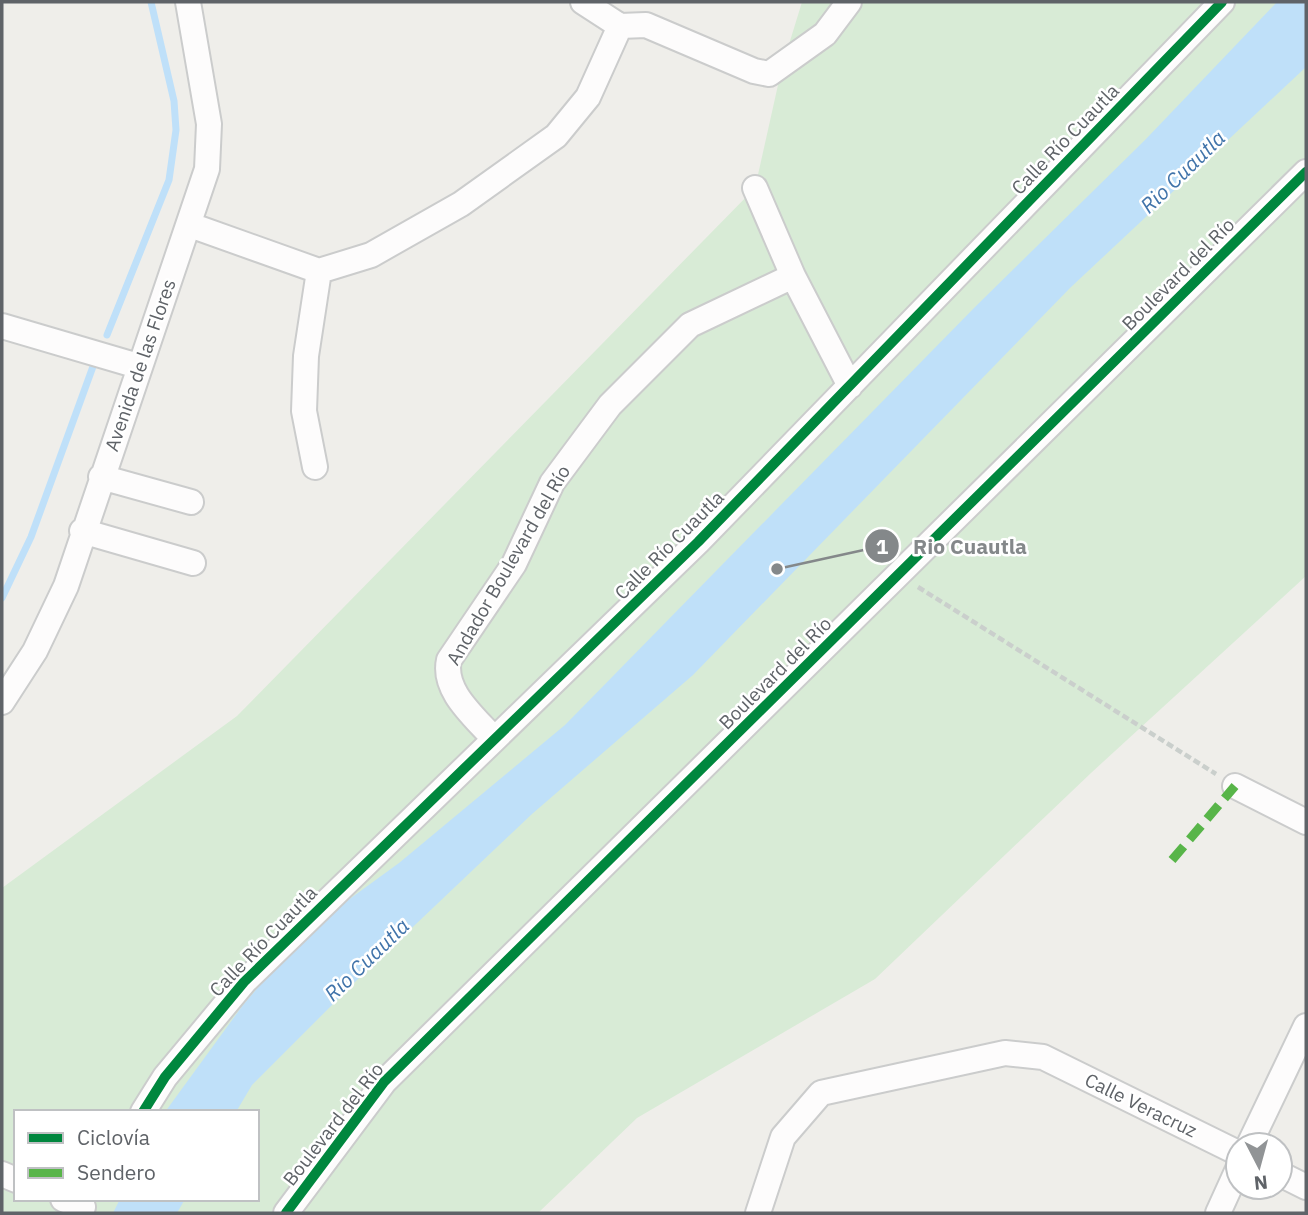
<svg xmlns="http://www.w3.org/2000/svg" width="1308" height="1215" viewBox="0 0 1308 1215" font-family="'IBM Plex Sans',sans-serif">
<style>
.green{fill:#d8ebd6;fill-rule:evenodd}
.water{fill:#bfe0f9}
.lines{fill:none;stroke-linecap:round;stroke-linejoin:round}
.stream{stroke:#bfe0f9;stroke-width:7}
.minor-casing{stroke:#cbcccc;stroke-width:28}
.path{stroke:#cacfcc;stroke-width:4.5;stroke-dasharray:7 3.5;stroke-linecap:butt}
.minor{stroke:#fdfcfc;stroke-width:24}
.quiet{stroke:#58b549;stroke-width:9;stroke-dasharray:18 9;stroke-linecap:butt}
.cycleway-casing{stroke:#fff;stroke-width:15}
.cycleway{stroke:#00873e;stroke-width:10}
.labels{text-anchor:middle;stroke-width:5;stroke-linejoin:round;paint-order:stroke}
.street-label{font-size:19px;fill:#5f6368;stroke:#fff}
.water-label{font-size:21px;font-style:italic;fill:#4174aa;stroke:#fff}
.leader{fill:none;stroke:#84888a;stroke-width:2.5}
.callout-dot{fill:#84888a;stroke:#fff;stroke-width:2.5}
.mark-label{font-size:21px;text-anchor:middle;font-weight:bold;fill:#fff}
.callout-label{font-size:21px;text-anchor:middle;font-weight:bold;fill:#84888a;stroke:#fff;stroke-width:5;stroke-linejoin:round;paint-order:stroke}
</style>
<rect width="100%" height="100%" fill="#efeeea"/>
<path class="green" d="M802,2h504v574l-215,197 -216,206 -238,139 -99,95h-536v-325l235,-172 518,-528 27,-121zM16,1112h241v87h-241z"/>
<path class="water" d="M1277,2h29v65l-236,221 -377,387 -161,139 -175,166 -105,105 -16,27h-71l78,-107 64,-75 92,-67 166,-138 410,-418 170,-167z
M120,1199h65l-8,14h-64z"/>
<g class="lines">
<path class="stream" d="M107,335l62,-155 7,-50 -2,-29 -23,-99
M2,598l29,-61 64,-176"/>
<g class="minor-casing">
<path id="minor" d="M583,2l37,24 26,-1 108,46 15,3 56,-40 24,-32
M755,188l38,88 57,110
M190,225l129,46 52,-16 90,-51 95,-68 32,-39 32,-71
M2,326l136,40
M315,467l-11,-56 2,-55 13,-85
M101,477l90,25
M82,531l111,32
M2,702l33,-51 31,-65 141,-417 2,-45 -21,-122
M494,739c-19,-22 -52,-48 -45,-79l65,-96 38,-81 58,-78 80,-80 103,-49
M1235,786l71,36
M143,1112l22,-35 79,-95 454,-440 524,-540
M1249,1145l57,-119
M2,1174l14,6
M1280,1174l26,13
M63,1199l20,8
M286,1213l98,-131 922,-910
M758,1213l25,-76 38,-44 184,-40 38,4 195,96
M1218,1213l20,-44"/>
</g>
<path class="path" d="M918,587l298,187"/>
<use href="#minor" class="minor"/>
<path class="quiet" d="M1172,860l63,-74"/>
<g class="cycleway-casing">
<path id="cycleway" d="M143,1112l22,-35 79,-95 454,-440 524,-540
M286,1213l98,-131 922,-910"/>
</g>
<use href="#cycleway" class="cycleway"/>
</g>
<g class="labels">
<g class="street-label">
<text transform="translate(1065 139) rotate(-46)" y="7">Calle Río Cuautla</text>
<text transform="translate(1178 274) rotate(-45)" y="7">Boulevard del Río</text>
<text transform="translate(140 365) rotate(-71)" y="7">Avenida de las Flores</text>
<text transform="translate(669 545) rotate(-45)" y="7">Calle Río Cuautla</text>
<text transform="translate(508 565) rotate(-60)" y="7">Andador Boulevard del Río</text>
<text transform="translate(775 673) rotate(-45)" y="7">Boulevard del Río</text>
<text transform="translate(263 941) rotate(-46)" y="7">Calle Río Cuautla</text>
<text transform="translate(1141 1105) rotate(26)" y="7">Calle Veracruz</text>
<text transform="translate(333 1124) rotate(-52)" y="7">Boulevard del Río</text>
</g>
<g class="water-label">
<text transform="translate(1183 172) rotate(-44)" y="7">Rio Cuautla</text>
<text transform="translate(367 960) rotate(-44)" y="7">Rio Cuautla</text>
</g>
</g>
<path class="leader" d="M777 569L882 546"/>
<g class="callout-dot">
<circle cx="777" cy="569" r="7"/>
<circle cx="882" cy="546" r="18"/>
</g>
<g class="mark-label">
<text x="882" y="554">1</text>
</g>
<g class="callout-label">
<text x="970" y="554">Rio Cuautla</text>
</g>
<rect width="1308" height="1215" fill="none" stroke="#5f6368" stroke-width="7"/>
<rect x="14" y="1110" width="245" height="91" fill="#ffffff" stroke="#bfc1c3" stroke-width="2"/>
<rect x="28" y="1133" width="35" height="10" fill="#00873e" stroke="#bfc1c3" stroke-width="2"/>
<text x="77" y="1145" font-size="21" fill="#5f6368">Ciclovía</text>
<rect x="28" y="1168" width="35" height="10" fill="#58b549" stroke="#bfc1c3" stroke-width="2"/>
<text x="77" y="1180" font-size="21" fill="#5f6368">Sendero</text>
<g transform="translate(1259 1166) rotate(174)"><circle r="33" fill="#ffffff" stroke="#bfc1c3" stroke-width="2"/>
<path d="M0-5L12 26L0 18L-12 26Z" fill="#919496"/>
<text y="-10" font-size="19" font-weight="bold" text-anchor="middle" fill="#5f6368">N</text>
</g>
</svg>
